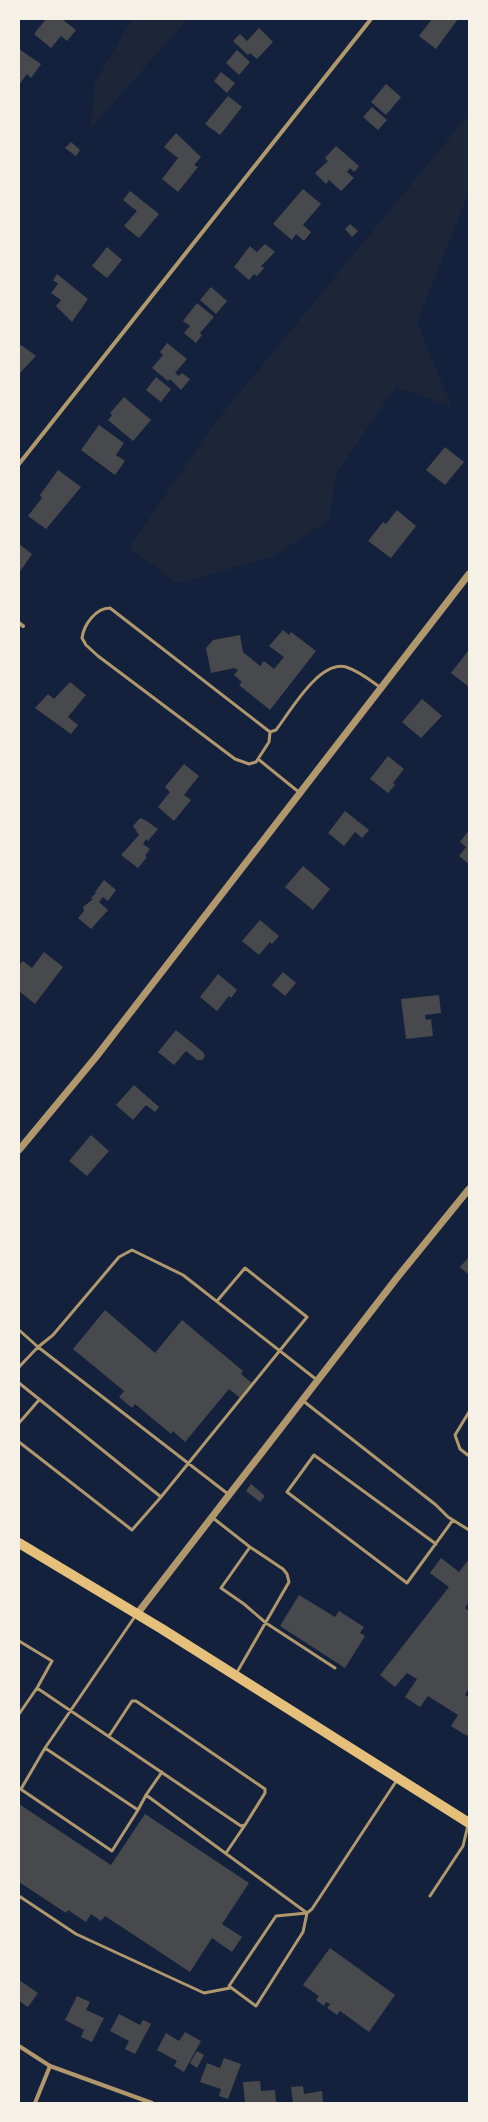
<svg xmlns="http://www.w3.org/2000/svg" width="488" height="2122" viewBox="0 0 488 2122" font-family="'Sofia Sans Condensed',sans-serif">
<style>
.green{fill:#1d2539}
.building{fill:#48494c}
.lines{fill:none;stroke-linecap:round;stroke-linejoin:round}
.service{stroke:#b1986c;stroke-width:3}
.minor{stroke:#b1986c;stroke-width:4}
.tertiary{stroke:#b1986c;stroke-width:7}
.primary{stroke:#e5c07b;stroke-width:10}
</style>
<rect width="100%" height="100%" fill="#14213d"/>
<path class="green" d="M132,19h56l-97,109 4,-46z
M469,114v78l-52,130 35,85 -56,-20 -59,85 -8,48 -53,35 -98,29 -49,-36 85,-124z"/>
<path class="building" d="M46,19h16l14,11 -9,11 -6,-5 -10,12 -17,-14z
M432,19h26l-22,30 -17,-13z
M259,28l14,14 -16,17 -7,-6 -2,2 -15,-14 7,-7 7,7z
M19,49l22,15 -10,14 -4,-4 -8,11z
M237,50l13,12 -11,13 -13,-12z
M221,72l14,11 -8,10 -13,-12z
M386,84l15,13 -15,18 -15,-13z
M228,96l14,11 -22,28 -15,-11z
M372,107l15,13 -9,10 -15,-13z
M176,133l25,24 -7,8 4,2 -20,25 -16,-13 16,-21 -14,-11z
M71,142l9,8 -4,6 -11,-8z
M336,146l23,20 -5,6 -4,-4 -3,4 7,6 -13,13 -12,-11 -3,4 -11,-11 13,-12 -3,-3z
M303,189l18,15 -18,21 8,7 -7,9 -8,-7 -4,6 -19,-16z
M130,191l29,23 -20,24 -15,-12 13,-15 -14,-11z
M350,224l8,7 -6,6 -7,-8z
M265,244l10,8 -14,14 3,2 -7,8 -3,-2 -5,6 -15,-13 16,-21 7,6z
M107,247l15,13 -15,18 -15,-12z
M57,274l31,25 -16,23 -16,-16 5,-6 -10,-7 7,-9 -5,-4z
M211,287l16,14 -11,13 -16,-14z
M197,303l17,14 -14,16 2,2 -6,8 -12,-10 6,-7 -7,-5z
M167,343l20,16 -12,14 4,3 3,-3 8,6 -9,11 -11,-11 -2,2 -16,-13 11,-13 -3,-3z
M21,345l15,11 -17,18v-26z
M156,377l15,12 -10,13 -15,-12z
M124,397l27,23 -18,21 -25,-21 4,-5 -2,-2z
M99,425l25,18 -8,12 9,6 -10,14 -34,-25z
M445,447l19,15 -19,23 -19,-15z
M58,470l23,17 -35,42 -18,-13 14,-18 -2,-3z
M397,510l19,16 -25,32 -23,-17 15,-19 3,2z
M19,544l13,10 -13,19z
M283,630l6,5 2,-3 25,19 -46,59 -31,-25 3,-3 -8,-7 4,-5 -4,-2 -23,5 -5,-25 7,-8 27,-5 3,17 17,14 4,-5 10,8 10,-12 -15,-11z
M468,651l1,1v35l-18,-14z
M70,682l16,13 -18,22 10,8 -7,9 -36,-26 13,-14 6,5z
M422,699l20,17 -21,22 -19,-16z
M388,756l16,13 -11,14 2,2 -7,8 -18,-14z
M184,764l15,12 -15,19 7,5 -17,21 -16,-14 12,-15 -5,-5z
M345,811l24,19 -7,8 -7,-6 -11,14 -16,-13z
M140,818l5,2 13,9 -10,12 -2,-2 -3,5 7,5 -5,7 2,1 -9,11 -17,-13 18,-20 -6,-9z
M469,830v34l-10,-8 7,-9 -6,-5z
M303,866l27,23 -17,21 -28,-23z
M104,880l12,10 -8,11 -5,-4 -4,5 9,8 -17,19 -13,-11 6,-7 -1,-4 10,-8 -2,-1 5,-5 -1,-1z
M260,920l19,16 -7,8 -2,-2 -11,13 -17,-14z
M44,952l19,15 -28,37 -16,-13v-26l4,-4 9,7z
M283,972l13,11 -11,13 -13,-11z
M218,974l19,16 -6,8 -2,-2 -12,15 -17,-14z
M439,995l2,18 -16,2 1,5 5,-1 2,17 -27,3 -5,-40z
M176,1030l27,22 2,4 -3,4h-5l-11,-9 -12,14 -16,-13z
M134,1085l25,22 -4,5 -9,-7 -13,15 -17,-15z
M91,1135l18,16 -22,25 -18,-15z
M469,1257v18l-9,-8z
M105,1310l50,43 27,-33 61,51 -2,3 11,9 -12,15 -11,-9 -44,53 -12,-11 -2,3 -36,-30 -3,4 -13,-11 5,-6 -51,-42z
M251,1484l14,12 -5,6 -14,-11z
M441,1558l18,14 10,-13v43l-4,6 4,3v77l-4,7 4,2v35l-2,4 -16,-10 7,-11 -30,-19 -8,11 -15,-10 12,-18 -10,-6 -12,14 -15,-12 69,-88 -19,-14z
M299,1595l36,22 4,-6 25,16 -4,6 5,3 -20,32 -65,-42z
M19,1804l92,61 34,-51 104,69 -27,41 20,13 -10,15 -20,-14 -22,34 -85,-56 -4,5 -10,-7 -5,8 -18,-12 -2,3 -47,-31z
M330,1948l65,47 -26,37 -29,-21 -3,4 -10,-7 3,-4 -4,-2 -2,4 -8,-6 3,-4 -16,-11z
M19,1980l19,13 -10,14 -9,-6z
M77,1996l13,6 -4,8 18,8 -12,24 -11,-5 3,-7 -19,-10z
M119,2014l21,11 3,-5 8,4 -16,30 -10,-5 4,-8 -19,-10z
M185,2032l16,9 -17,31 -10,-6 3,-5 -20,-11 9,-17 13,8z
M197,2051l7,4 -7,13 -7,-5z
M224,2058l17,6 -13,35 -9,-3 2,-7 -21,-7 7,-19 13,5z
M260,2081l1,10 14,-1 1,13h-31l-2,-21z
M303,2086l1,8 18,-3 1,12h-30l-2,-16z"/>
<g class="lines">
<path class="service" d="M270,732l-1,10 -13,20 -7,2 -14,-5 -137,-103 -12,-11 -4,-7c2,-14 14,-30 28,-30l160,124 6,-2c14,-18 43,-70 70,-63 13,4 24,13 35,21
M258,759l42,34
M19,1330l19,17 -19,20
M19,1383l142,114 -29,33 -113,-88
M302,1400l134,105 12,12 21,13
M469,1412l-14,23 5,14 9,7
M19,1423l20,-23
M228,1494l-190,-147 15,-12 66,-78 13,-7 51,25 134,105
M161,1497l146,-180 -62,-49 -28,33
M213,1518l37,29 33,22 4,5 2,8 -53,92
M436,1544l-122,-89 -27,37 120,91 46,-63
M250,1547l-29,41 23,16 22,19 69,45
M19,1641l33,20 -15,27 204,138 4,-1 20,-32v-4l-129,-88h-4l-23,35
M19,1714l18,-26
M19,1788l93,63 26,-41 -93,-62
M21,1789l24,-41 91,-133
M146,1795l161,118 -4,19 -47,74 -27,-20 47,-70 31,-3 5,-4 85,-129
M138,1810l8,-15 16,-23
M226,1853l19,-28
M19,1896l57,38 128,59 26,-5
M430,1896l33,-50 5,-21"/>
<path class="minor" d="M19,464l352,-445
M19,623l4,3
M19,2046l31,20 102,37
M35,2103l15,-37"/>
<path class="tertiary" d="M19,1150l77,-93 373,-483
M137,1614l259,-335 73,-90"/>
<path class="primary" d="M19,1543l143,86 307,194"/>
</g>
<rect width="488" height="2122" fill="none" stroke="#f6f1e7" stroke-width="40"/>
</svg>
